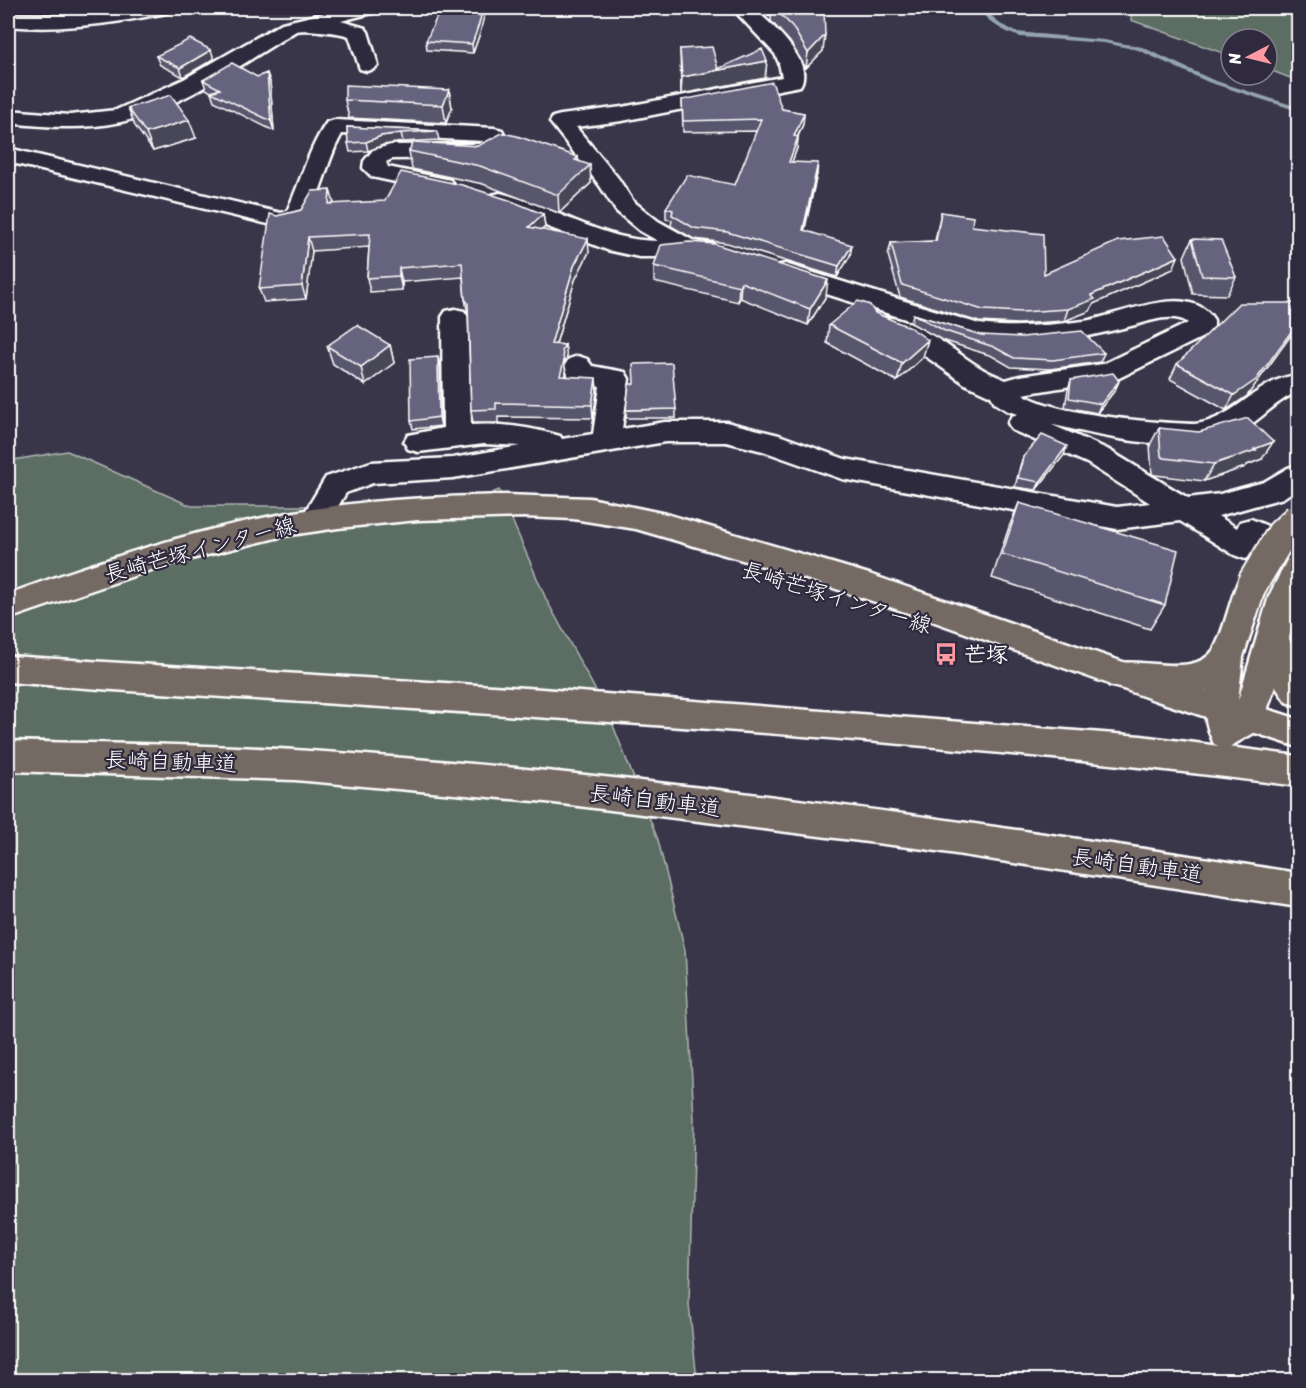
<svg xmlns="http://www.w3.org/2000/svg" width="1306" height="1388" viewBox="0 0 1306 1388" font-family="Sriracha,'Klee One',sans-serif">
<style>
.green{fill:#5c6d64;stroke:#aeb6b2;stroke-width:1.5}
.lines{fill:none;stroke-linecap:round;stroke-linejoin:round}
.stream{fill:#94a4ac;fill-rule:evenodd}
.minor-casing{stroke:#fff;stroke-width:5}
.major-casing{stroke:#fff;stroke-width:5}
.highway-casing{stroke:#fff;stroke-width:5}
.minor{fill:#2f2a3d;fill-rule:evenodd}
.major{fill:#756964;fill-rule:evenodd}
.highway{fill:#756964;fill-rule:evenodd}
.highway-bridge-casing{stroke:#fff;stroke-width:34;stroke-linecap:butt}
.highway-bridge{stroke:#756964;stroke-width:30}
.wall{fill:#58566c;stroke:#fff;stroke-width:1.5}
.shaded-wall{fill:#474658;stroke:#fff;stroke-width:1.5}
.building{fill:#66647e;stroke:#fff;stroke-width:1.5}
.labels{text-anchor:middle;stroke-width:4.5;stroke-linejoin:round;paint-order:stroke}
.street-label{font-size:22px;fill:#fff;stroke:#2f2a3d}
.poi-label{font-size:22px;font-weight:bold;fill:#fff;stroke:#2f2a3d;text-anchor:start}
</style>
<rect width="100%" height="100%" fill="#3a364a"/>
<filter id="ink" filterUnits="userSpaceOnUse"><feTurbulence type="fractalNoise" baseFrequency=".0167" numOctaves="2"/><feDisplacementMap in="SourceGraphic" scale="12" xChannelSelector="R" yChannelSelector="G"/><feConvolveMatrix kernelMatrix="1 2 1 2 8 2 1 2 1" color-interpolation-filters="sRGB"/></filter>
<g filter="url(#ink)">
<path class="green" d="M1132,8h166v73l-31,-12v-30h-36v17l-100,-36z
M67,451l124,55h271l37,-16 47,109 63,116 49,125 27,110 9,169 -5,185 8,76h-689v-919z"/>
<g class="lines">
<path class="stream" d="M978,8h6l16,16 17,8 87,8 38,7 71,33 85,27v4l-90,-29 -70,-32 -34,-7 -83,-6c-18,-5 -32,-14 -43,-29z"/>
<g class="minor-casing">
<path id="minor" d="M131,8h40l-3,4 -7,2c-51,10 -102,17 -153,12v-12l57,1z
M346,8h33l-3,4 -35,9 24,7 3,4 10,33 -4,4 -7,2 -7,-2 -11,-33c-11,-4 -44,-7 -53,-5 -49,30 -119,79 -175,91 -37,8 -75,5 -113,1v-13l62,5 46,-5 68,-31 98,-56z
M732,8h21c16,14 63,54 47,78l-178,35 -46,6 42,51 15,23 25,20 36,20 19,3 3,5 -3,5 -9,3h-65l-32,-7 -115,-45 -4,-5 4,-5 8,-2c54,13 101,48 158,48l-18,-10 -24,-20 -16,-25 -50,-64 3,-5 8,-2 61,-8 160,-30 -3,-14 -4,-9z
M335,120l159,8 8,2 5,9 -8,13 -17,6 -90,1 -6,3 2,5 62,13 4,5 -4,5 -8,2 -70,-15 -9,-9 1,-7 9,-11 18,-5 88,-1 5,-3 -142,-7c-16,27 -19,60 -38,87l-23,6 -273,-65v-14l273,65 6,-2c14,-29 21,-62 40,-89z
M785,264l194,60c35,5 70,1 105,-3 36,-5 105,-41 130,-1v6l-9,10 -86,42 -96,16c33,21 131,29 172,30 41,-5 63,-46 103,-49v18c-18,3 -41,31 -61,40 -51,24 -134,4 -187,-9l57,25 81,49 32,-4 44,-12 24,-14 10,-3v23l-15,10 -65,18 19,12 3,-6 11,-3 47,20v25l-38,-17 -4,8 -11,4 -11,-4 -54,-34 -63,8 -275,-50 -79,-28 -37,-9h-61l-212,36 -80,5 -27,10 -21,35 -10,3 -10,-3 -5,-8 26,-43 45,-15 82,-4 67,-12 -36,-2 -66,8 -10,-3 -4,-7 4,-7 35,-7 -1,-111 4,-6 9,-2 9,2 4,6 3,108c31,-2 59,2 89,11l2,3 31,-5 7,-48 -30,-5 -5,-16 4,-6 9,-3 9,3 5,7 33,6 4,7 -7,50 43,-7h61l53,13 66,24 272,48 33,-4 -63,-40 -75,-33 -4,-7 4,-7 6,-2 -10,-3 -13,-8 -4,-7 -26,-12 -57,-40 -31,-13 -4,-6 4,-6c32,-9 80,36 107,51 7,4 15,7 22,10l14,-4 83,-12 85,-41c-13,-10 -35,-3 -49,1 -54,14 -105,25 -161,18l-202,-64 -3,-6 3,-6z"/>
</g>
<g class="major-casing">
<path id="major" d="M506,495l84,3 76,16 203,60 286,99 143,46v28l-144,-47 -225,-80 -132,-44 -161,-47 -63,-10 -50,-2 -105,3 -80,8 -54,8 -121,30 -155,53v-25c89,-32 181,-63 275,-80 74,-14 148,-17 223,-19z"/>
</g>
<g class="highway-casing">
<path id="highway" d="M1298,556v47l-9,35 9,29v39l-12,-4 -11,-16 -14,43 -32,18 69,9v30c-299,-39 -600,-59 -901,-78 -130,-9 -260,-15 -389,-26v-26l534,33 599,47 78,10 -5,-2c-9,-19 -11,-35 -8,-55 -31,4 -66,6 -97,-4l-4,-10 4,-10c30,-10 85,15 105,-16 11,-19 16,-52 27,-74l11,-3 11,3 4,9 -24,73 -5,44 31,-105 18,-36z
M8,741c96,3 191,3 287,9 336,22 670,70 1003,123v34l-374,-58 -378,-47 -251,-22 -287,-9z"/>
</g>
<use href="#minor" class="minor"/>
<use href="#major" class="major"/>
<use href="#highway" class="highway"/>
<g class="highway-bridge-casing">
<path id="highway-bridge" d="M1252,584l30,-50 16,-15"/>
</g>
<use href="#highway-bridge" class="highway-bridge"/>
</g>
<path class="wall" d="M764,8h60l-1,43 -17,17 -16,-26 -19,-21v-6h-7z
M480,33l-7,20 -46,-3 -1,-9z
M680,49l38,20 49,-8 -2,17 -84,16z
M156,56l58,3 -31,18 -23,-12z
M267,73l3,9 4,49 -60,-30 -3,-9 -5,-3 -3,-9 54,-3z
M449,90l3,18 -6,15 -97,-5 -4,-18z
M682,100l100,9 22,4 -1,11 -5,13 -1,11 -5,14 25,12 -13,57 46,25 -13,21 -110,-34 -33,-4 -23,-13 1,-6 -6,-1v-11l69,-23 22,-54 -74,1z
M128,108l68,30 -43,13 -18,-25z
M347,127l90,4 2,9 -36,2 -20,3 -15,6 -18,1 -2,-9z
M409,151l169,6v4l13,22 -32,30 -76,-29 -71,-15z
M334,204l209,10 2,13 -3,3 47,22 -14,28 -19,64 9,1 2,14 -3,3 1,15 32,14 -4,27 -95,-1v6h-25l-2,-13 -3,-96 -3,-15 -2,-22 -61,5v8l-32,2 -3,-14 2,-31 -57,4 -6,48 -42,3 -5,-13 18,-73 24,-6z
M941,212l31,14 72,48 129,-5 -80,35 -3,7 -26,10 -46,3 -39,-2 -79,-25 -12,-42 3,-12 44,-2z
M1192,239l44,38 -9,18 -34,-1 -9,-37z
M654,266l172,30 -18,29 -68,-27 -2,4 -84,-20z
M1299,303v21l-52,72 -21,14 -56,-31 7,-15z
M875,313l48,44 -26,24 -70,-38 2,-18z
M913,314l68,21 123,18 -4,9 -50,7 -39,-2 -19,-11 -50,-16 -31,-17z
M390,345l4,18 -29,22 -32,-21 -6,-18z
M438,357l2,9 1,60 -28,3 -2,-8z
M1071,380l48,1 -4,9 -18,23 -32,-6 3,-18z
M676,409v9h-50v-8z
M1159,428l103,31 -15,6 -2,2 -41,14 -49,-6 -3,-1 -2,-29z
M1064,455l-28,35 -21,-3 5,-21 3,-9z
M1019,503l146,102 -15,24 -158,-51 17,-51z"/>
<path class="shaded-wall" d="M483,8h3l-6,25 -7,20 -1,-9z
M825,35l-2,16 -17,17 2,-15z
M211,50l3,9 -31,18 -3,-9z
M767,61l-2,17 -84,16 1,-17z
M267,73l3,9 4,49 -3,-10z
M449,90l3,18 -6,15 -3,-18z
M804,113l-1,11 -10,23 1,-11z
M189,120l7,18 -43,13 -7,-18z
M401,133l2,9 -20,3 -15,6 -2,-9 15,-6z
M798,137l-1,11 -9,25 1,-11z
M578,157l1,18 11,-10 1,18 -32,30 -1,-18 17,-35z
M818,163l-1,11 -15,68 1,-12z
M330,190l4,13 -5,1z
M543,214l2,13 -15,14 -1,-14z
M308,237l4,14 -6,48 -4,-13z
M588,239l1,13 -14,28 -23,77 -1,-13 23,-78z
M852,245l-2,11 -13,21 2,-11z
M1178,257l-5,12 -80,35 -3,7 -26,10 4,-12 23,-14z
M399,268l3,14v8l-3,-14z
M828,280l-2,16 -18,29 2,-16z
M741,282l-1,16 -2,4 1,-16z
M1299,321v3l-52,72 -21,14 8,-15z
M928,340l-5,17 -26,24 5,-18z
M390,345l4,18 -29,22 -4,-18z
M565,345l2,14 -3,3 2,12 -5,16 -1,-14 2,-26z
M438,357l2,9 1,60 -2,-9z
M596,378l1,13 -4,27 -1,-13z
M1119,381l-4,9 -18,23 4,-9z
M1273,442l-11,17 -15,6 -2,2 -41,14 10,-17z
M1067,446l-3,9 -28,35 4,-8z"/>
<path class="building" d="M441,8h42l-4,16 -7,20 -46,-3z
M774,8h50l1,27 -17,18 -16,-27z
M190,39l21,11 -31,18 -24,-12z
M712,47l6,22 44,-20 5,12 -85,16 -2,-28z
M232,63l25,14 10,-4 4,48 -60,-29 9,-3 -17,-9z
M772,82l10,27 22,4 -10,23 4,1 -9,25 29,1 -15,67 49,15 -13,21 -112,-34 -33,-4 -22,-13 1,-5 -7,-2 21,-33 48,10 26,-66 -78,2 -1,-21z
M345,85l104,5 -6,15 -98,-5z
M171,95l18,25 -43,13 -18,-25z
M347,127l90,4 -36,2 -20,3 -15,6 -18,1z
M502,133l15,3 61,21 -3,3 15,5 -32,30 -78,-29 -71,-15 5,-9 64,4z
M401,172l61,13 47,15 34,14 -14,13 59,12 -14,27 -23,78 14,1 -3,5 2,11 -4,15 36,2 -4,27 -96,-2v6l-25,1 -3,-107 -3,-4 -3,-36 -63,5v8l-32,2 3,-44 -62,3 -6,49 -43,3 11,-75 7,2 24,-6 11,-19 18,-1 -1,14 56,-3z
M941,212l32,5 -1,9 71,8 1,40 74,-33 46,-5 14,21 -87,38 4,4 -27,10 -46,3 -39,-2 -81,-25 -11,-42 45,-2z
M1192,239l29,1 15,37 -34,-1z
M689,242l26,2 113,36 -18,29 -69,-27 -2,4 -85,-20 7,-21z
M858,301l12,4 5,8 36,15 17,12 -26,23 -73,-38z
M1239,303h60v18l-43,59 -22,15 -57,-31z
M913,314l68,21 41,2 60,-6 22,22 -51,7 -39,-2 -20,-11 -49,-16z
M357,325l33,20 -29,22 -34,-21z
M438,357l1,60 -28,4 -1,-62z
M672,363l4,46 -50,1 3,-26h5l-1,-20z
M1113,373l6,8 -18,23 -32,-6 2,-18z
M1248,418l25,24 -19,7 2,1 -42,14 -50,-6 -3,-2 -2,-28 40,4z
M1042,435l25,11 -27,36 -22,-4 5,-21z
M1019,503l159,47 -13,55 -163,-51z"/>
</g>
<defs>
<g id="bus-bare" transform="scale(1.8)"><path d="M-5-6H5V4H4V6H2V4H-2V6H-4V4H-5ZM-3.5-4V0h7V-4ZM-3.5 1.2v1.5H-2V1.2ZM2 1.2v1.5H3.5V1.2Z" fill="#ff9aa2" stroke="#2f2a3d" stroke-width="2.5" paint-order="stroke"/></g>
</defs>
<g fill-rule="evenodd">
<use href="#bus-bare" x="946" y="654"/>
</g>
<g class="labels">
<g class="street-label">
<text transform="translate(200 549) rotate(-15)" y="8">長崎芒塚インター線</text>
<text transform="translate(837 597) rotate(17)" y="8">長崎芒塚インター線</text>
<text transform="translate(171 761) rotate(2)" y="8">長崎自動車道</text>
<text transform="translate(655 800) rotate(7)" y="8">長崎自動車道</text>
<text transform="translate(1137 865) rotate(8)" y="8">長崎自動車道</text>
</g>
<g class="poi-label">
<text x="964" y="662">芒塚</text>
</g>
</g>
<rect width="1306" height="1388" fill="none" stroke="#2f2a3d" stroke-width="30"/>
<rect x="15" y="15" width="1276" height="1358" fill="none" stroke="#fff" stroke-width="2" filter="url(#ink)"/>
<g transform="translate(1249 57) rotate(263)"><circle r="28" fill="#2f2a3d" stroke="#827f8b" stroke-width="1.5"/>
<path d="M0-4.5L10 22L0 15L-10 22Z" fill="#ff9aa2"/>
<text y="-9" font-size="16" font-weight="bold" text-anchor="middle" fill="#ffffff">N</text>
</g>
</svg>
